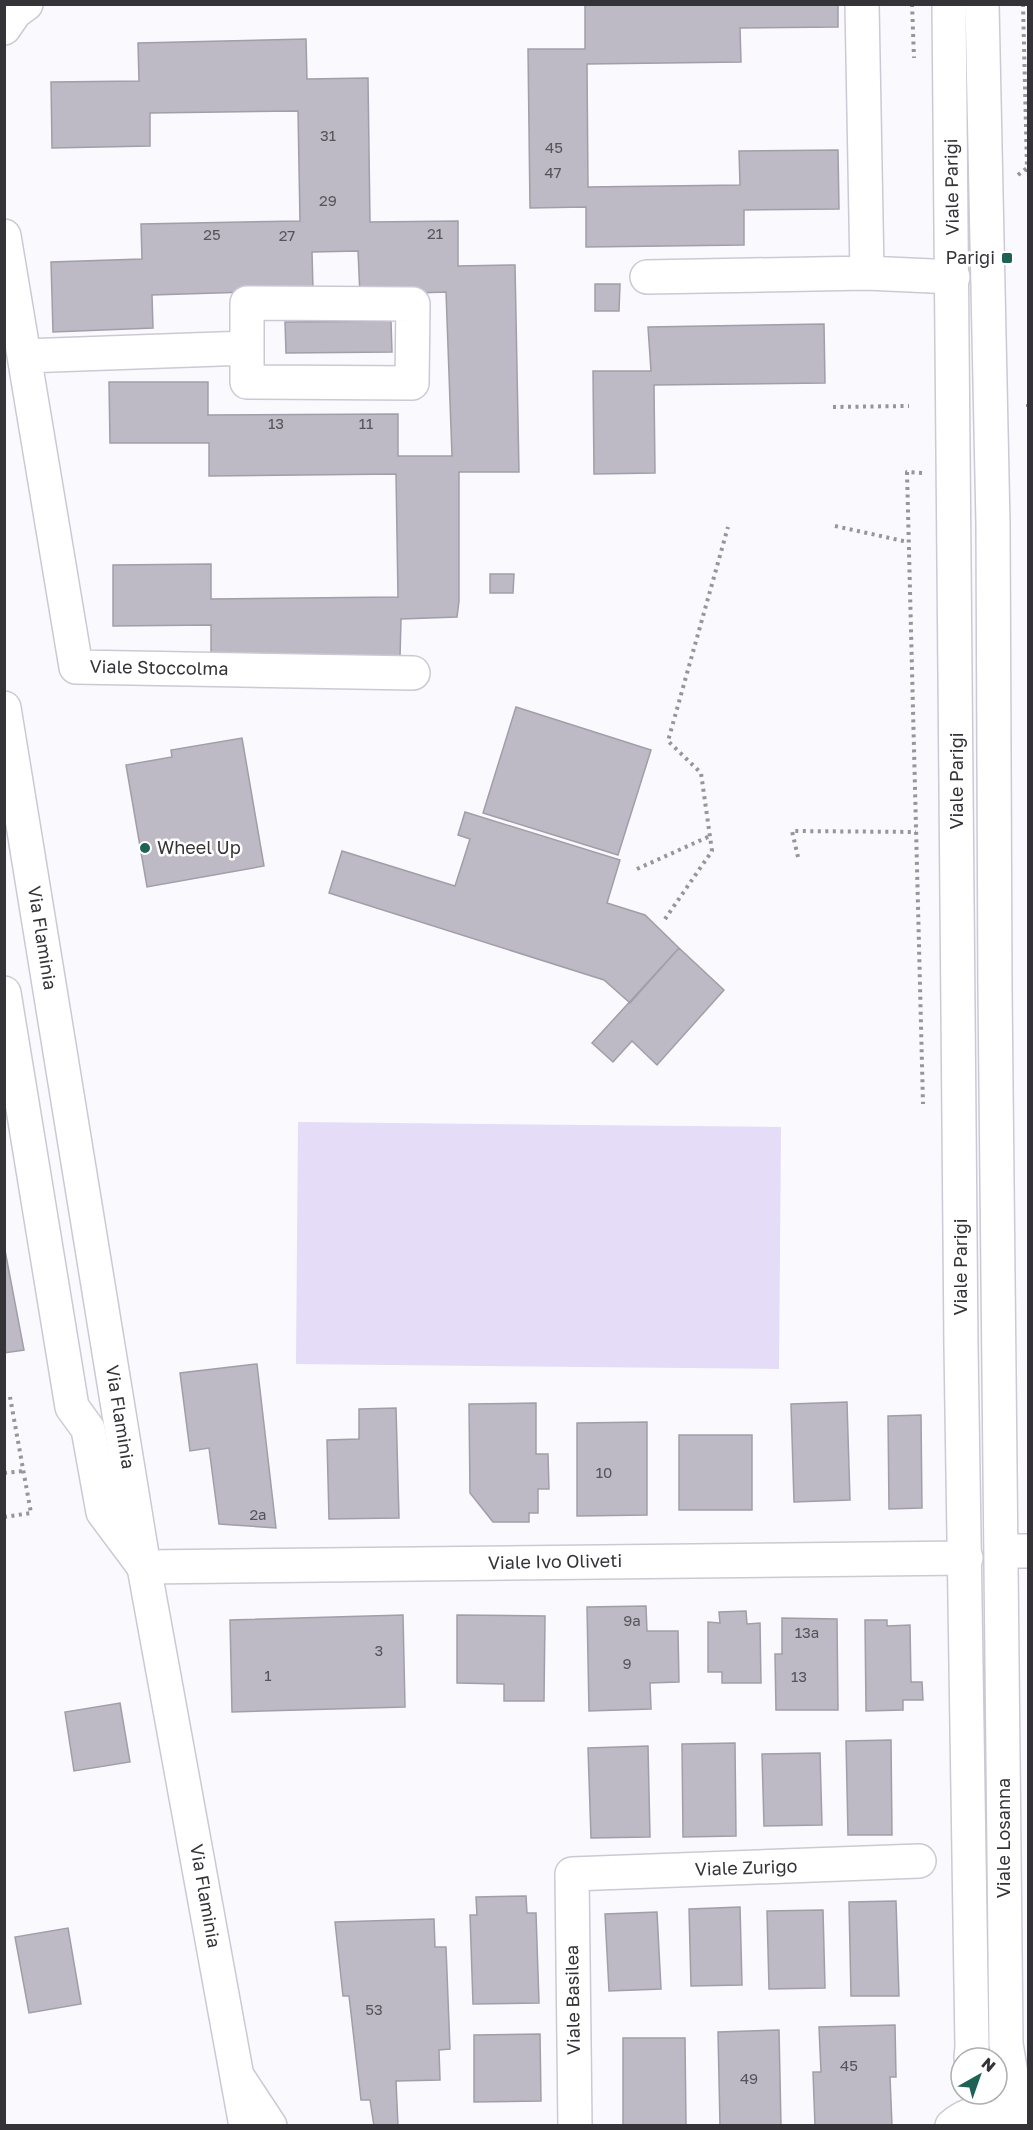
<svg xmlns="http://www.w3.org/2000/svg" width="1033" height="2130" viewBox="0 0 1033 2130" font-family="'Golos Text',sans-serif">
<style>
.green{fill:#e5dcf8}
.building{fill:#bdb9c5;stroke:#a19ea9;stroke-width:1.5}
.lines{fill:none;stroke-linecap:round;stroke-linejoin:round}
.minor-casing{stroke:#ccc9d4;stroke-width:36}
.major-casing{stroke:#ccc9d4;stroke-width:36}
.path{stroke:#96959a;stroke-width:4;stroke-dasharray:3 4.5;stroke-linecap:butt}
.minor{stroke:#fff;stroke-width:33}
.major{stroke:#fff;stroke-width:33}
.poi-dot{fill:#1d6254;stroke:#fff;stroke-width:2}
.labels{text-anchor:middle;stroke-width:5;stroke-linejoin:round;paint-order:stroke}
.number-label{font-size:15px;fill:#56545a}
.street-label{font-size:18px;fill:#343337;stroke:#fff}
.poi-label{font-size:18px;fill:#343337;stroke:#fff;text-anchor:end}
</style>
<rect width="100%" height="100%" fill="#faf9fe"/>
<path class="green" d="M298,1122l483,5 -2,242 -483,-5z"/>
<path class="building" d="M838,4v23l-98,1 1,34 -154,2 1,123 152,-2 -1,-34 99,-1 1,59 -95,1v35l-158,2v-40l-56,1 -2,-159h57v-44z
M306,39l1,40 61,-1 2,144 88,-1v45l57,-1 4,207h-60v129l-2,16 -56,2 -1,38 -189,2v-34l-98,1v-61l98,-1v35l187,-2 -2,-123 -187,2v-33h-99l-1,-61h99v33l190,-1v42h54l-6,-164 -86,3 -2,-44 -46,1 1,38 -161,5 1,33 -100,4 -2,-70 91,-3 -1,-35 159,-3 -2,-110 -148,2v33l-98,2 -1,-66 88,-1 -1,-38z
M595,284h25l-1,27h-24z
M391,321l1,31 -106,1 -1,-31z
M824,324l1,59 -171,2 1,88 -61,1 -1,-103h58l-3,-44z
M490,574h24l-1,19h-23z
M516,707l135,43 -33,105 -135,-42z
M242,738l22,128 -117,21 -21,-122 46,-8 -1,-7z
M465,812l155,48 -13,43 38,12 34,33 -49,55 -26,-23 -275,-87 13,-42 113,35 15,-47 -12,-4z
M679,948l45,42 -67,75 -25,-24 -19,21 -21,-19z
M4,1245l20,105 -20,3z
M257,1364l19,164 -57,-4 -10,-76 -19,3 -10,-78z
M847,1402l3,98 -56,2 -3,-98z
M536,1403v51h12l1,35h-11v24h-9v9h-36l-23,-29 -1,-89z
M396,1408l3,110 -70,1 -2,-79 32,-1v-30z
M921,1415l1,93 -33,1 -1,-93z
M647,1422v93l-70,1v-93z
M679,1435h73v75h-73z
M646,1606l1,25h31l1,51 -29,1 1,26 -62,2 -2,-104z
M746,1611l1,13 13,-1 1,60h-39v-11h-14v-50l12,1 -1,-11z
M403,1615l2,92 -173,5 -2,-92z
M457,1615l88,1 -1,85h-40v-17l-47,-1z
M782,1618l55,1 1,91h-62l-1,-56h7z
M865,1620h22v6l23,-1 1,57h11l1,18h-20v10l-37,1z
M120,1703l10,59 -56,9 -9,-59z
M891,1740l1,95h-44l-2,-94z
M735,1743l1,93 -53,1 -1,-93z
M648,1746l2,91 -59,1 -3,-90z
M820,1753l2,72 -58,1 -2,-72z
M526,1896l1,17h9l3,90 -66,1 -3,-89h7l-1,-18z
M896,1901l3,95h-48l-2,-94z
M740,1907l2,78 -51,1 -2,-77z
M823,1910l2,78 -56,1 -2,-78z
M657,1912l4,77 -52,2 -4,-77z
M434,1919l1,28h11l4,102 -11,1 1,30 -44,1 2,45h-24l-4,-26h-9l-12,-104h-6l-8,-74z
M68,1928l13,76 -52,9 -14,-76z
M895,2025l1,52h-6l2,49h-77l-2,-54h8l-2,-45z
M779,2030l2,96h-61l-2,-94z
M540,2034l1,67 -67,1v-67z
M623,2038h62l1,88h-63z"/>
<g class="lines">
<g class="minor-casing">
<path id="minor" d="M862,4l5,269 86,4
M4,28l11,-16 11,-8
M4,236l72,431 337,6
M647,277l220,-4
M24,356l223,-8v-45l166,1 -1,79 -165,-1v-34
M4,993l68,414 16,22 15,83 41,55 822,-9
M1002,1551h26
M239,2079l31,47
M575,2126l-3,-252 347,-13"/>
</g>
<g class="major-casing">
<path id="major" d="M949,4l12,1342 11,701 -1,11
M982,4l11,520 2,466 11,1054 8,48 13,29
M4,708l140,859 102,559
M952,2126c22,-19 53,-18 76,-3"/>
</g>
<path class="path" d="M912,4l2,54
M1023,4l4,164 1,5
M1018,175l9,-7
M1028,404v5
M833,407l76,-1
M922,473l-15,-1 16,632
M835,526l73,16
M798,857l-6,-26 124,1
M637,869l73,-33
M665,919l47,-68 -11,-78 -33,-32 60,-214
M4,1473l19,-2
M4,1517l27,-4 -21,-116"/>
<use href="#minor" class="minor"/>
<use href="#major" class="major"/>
</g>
<g class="poi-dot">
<rect x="1001" y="252" width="12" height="12" rx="3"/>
<circle cx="145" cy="848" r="6"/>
</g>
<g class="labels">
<g class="number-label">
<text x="328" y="141">31</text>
<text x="554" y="153">45</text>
<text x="553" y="178">47</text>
<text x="328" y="206">29</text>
<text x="435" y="239">21</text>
<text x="212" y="240">25</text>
<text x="287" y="241">27</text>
<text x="276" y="429">13</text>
<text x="366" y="429">11</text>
<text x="604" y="1478">10</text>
<text x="258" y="1520">2a</text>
<text x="632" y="1626">9a</text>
<text x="807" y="1638">13a</text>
<text x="379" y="1656">3</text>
<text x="627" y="1669">9</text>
<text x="268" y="1681">1</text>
<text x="799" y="1682">13</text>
<text x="374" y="2015">53</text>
<text x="849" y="2071">45</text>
<text x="749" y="2084">49</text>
</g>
<g class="street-label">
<text transform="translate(952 187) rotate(-91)" y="6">Viale Parigi</text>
<text transform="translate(159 668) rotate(1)" y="6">Viale Stoccolma</text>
<text transform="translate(957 781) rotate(-90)" y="6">Viale Parigi</text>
<text transform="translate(42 938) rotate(81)" y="6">Via Flaminia</text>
<text transform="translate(961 1267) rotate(-90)" y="6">Viale Parigi</text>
<text transform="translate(120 1417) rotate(81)" y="6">Via Flaminia</text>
<text transform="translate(555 1562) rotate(-1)" y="6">Viale Ivo Oliveti</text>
<text transform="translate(1004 1838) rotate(-90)" y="6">Viale Losanna</text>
<text transform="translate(746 1868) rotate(-2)" y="6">Viale Zurigo</text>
<text transform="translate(205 1896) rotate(80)" y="6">Via Flaminia</text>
<text transform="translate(573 2000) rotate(-91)" y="6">Viale Basilea</text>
</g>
<g class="poi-label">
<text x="995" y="264">Parigi</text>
<text x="157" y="854" text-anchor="start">Wheel Up</text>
</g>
</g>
<rect width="1033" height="2130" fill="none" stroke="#343337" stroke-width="12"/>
<g transform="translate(979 2076) rotate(40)"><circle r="28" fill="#ffffff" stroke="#aeadaf" stroke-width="1.5"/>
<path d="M0-4.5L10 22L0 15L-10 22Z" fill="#1d6254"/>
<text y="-9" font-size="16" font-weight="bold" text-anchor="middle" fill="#343337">N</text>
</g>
</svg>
